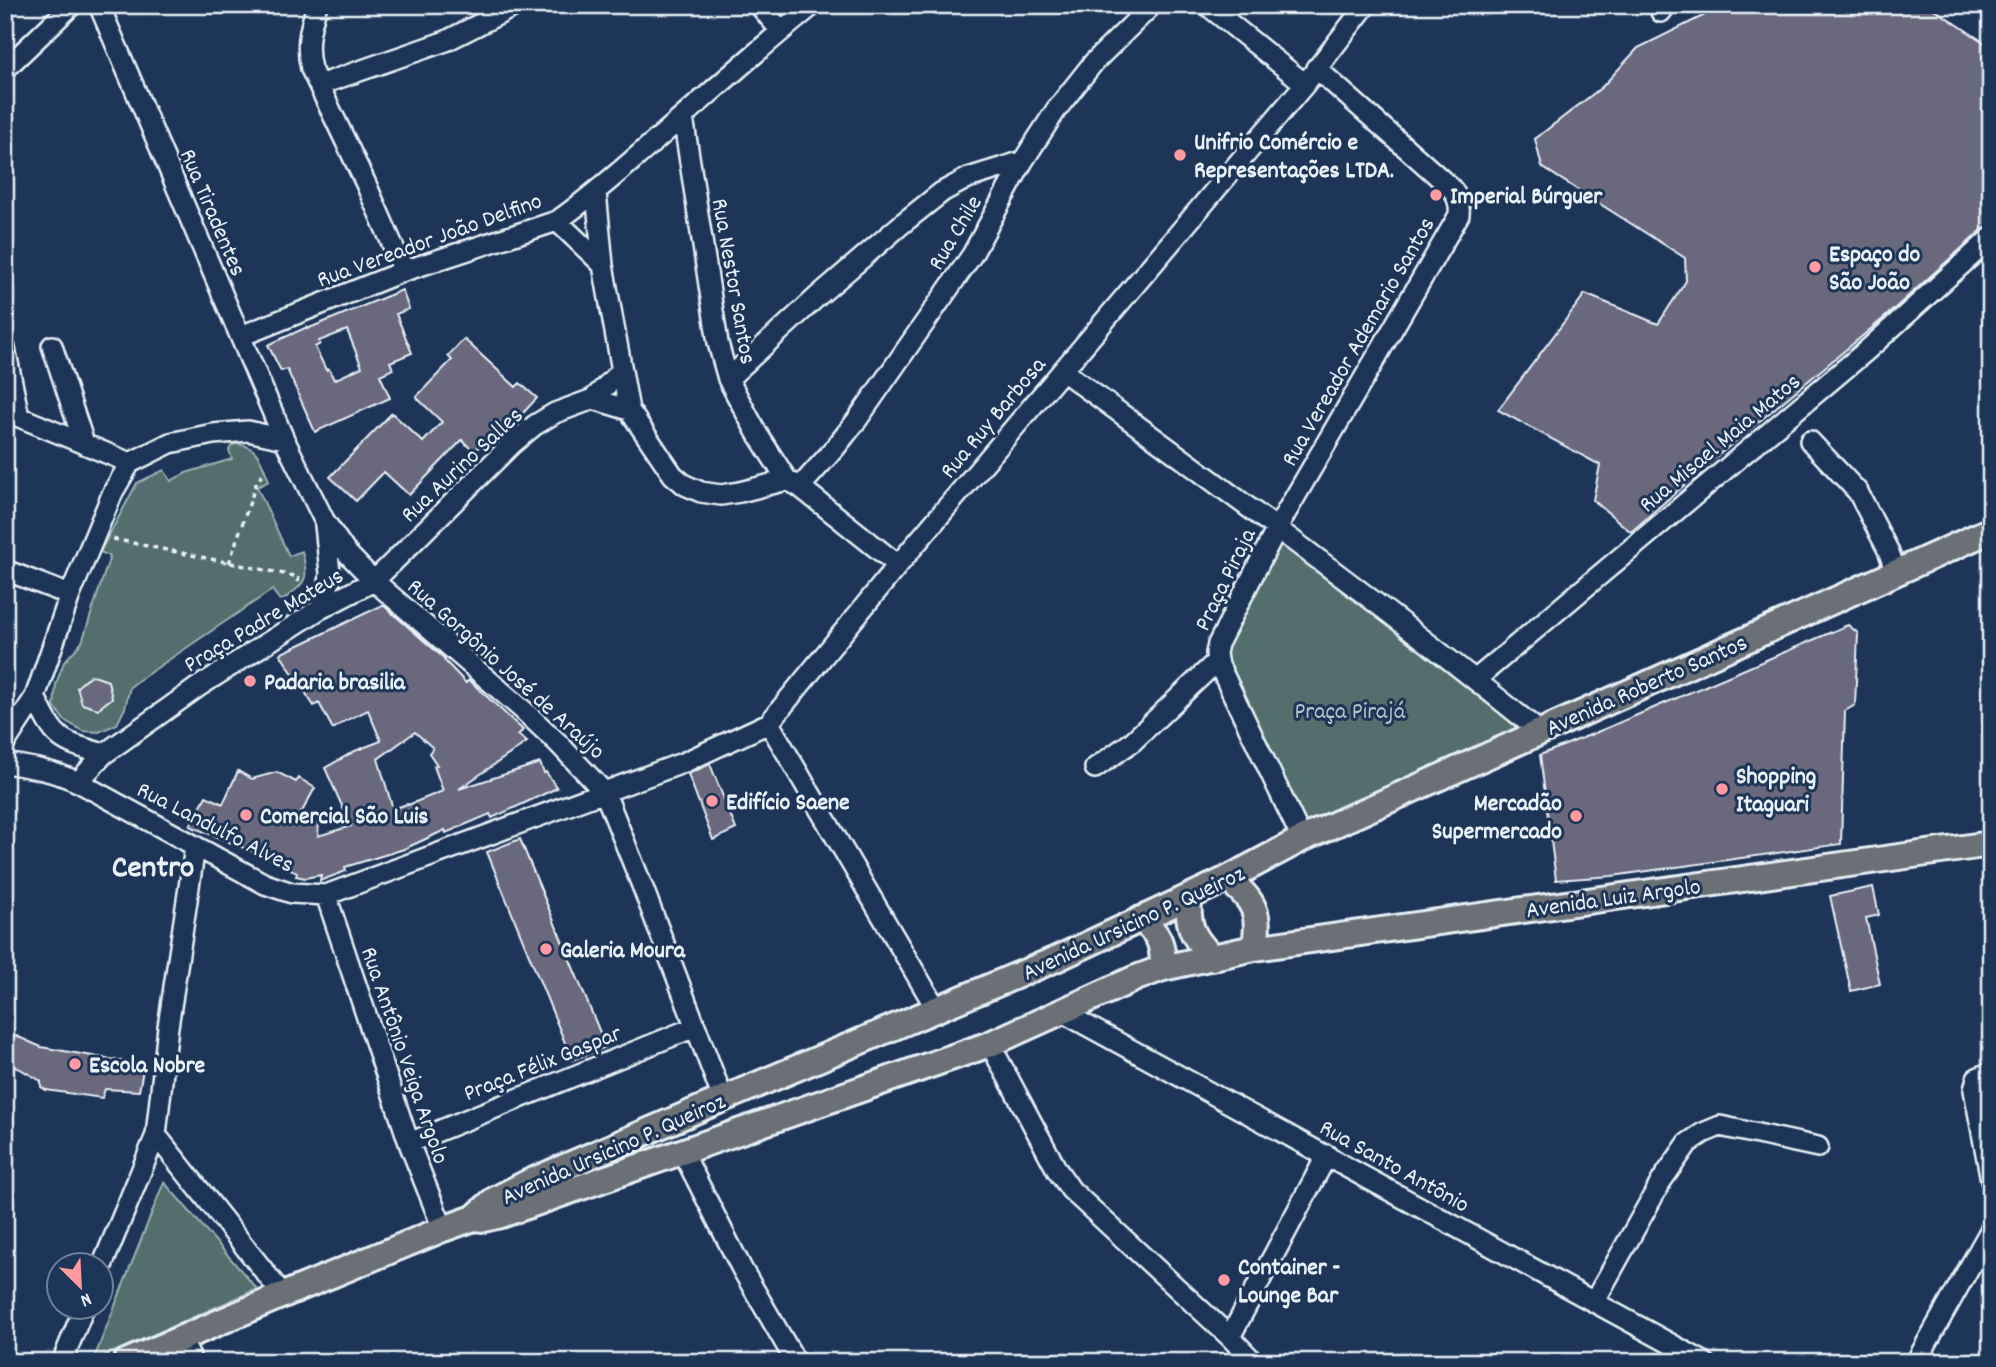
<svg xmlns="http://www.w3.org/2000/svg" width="1996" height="1367" viewBox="0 0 1996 1367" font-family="Dekko,sans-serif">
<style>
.green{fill:#526e6c;stroke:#9db0b2;stroke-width:2}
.building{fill:#69687c;stroke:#e8f1f8;stroke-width:2;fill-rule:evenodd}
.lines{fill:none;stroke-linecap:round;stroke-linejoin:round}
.minor-casing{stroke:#e8f1f8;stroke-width:24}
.major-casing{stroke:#e8f1f8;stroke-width:30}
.path{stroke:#e8f1f8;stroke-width:3.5;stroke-dasharray:5 5;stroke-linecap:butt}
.minor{stroke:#1d3557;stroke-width:19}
.major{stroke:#6b6f75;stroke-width:24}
.poi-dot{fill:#ff9aa2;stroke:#1d3557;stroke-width:2.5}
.labels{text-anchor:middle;stroke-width:6;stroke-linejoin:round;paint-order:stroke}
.poi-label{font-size:24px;font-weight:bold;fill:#e8f1f8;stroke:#1d3557;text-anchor:start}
.street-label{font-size:24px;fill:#e8f1f8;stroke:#1d3557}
.park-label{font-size:24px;fill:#b4c3c7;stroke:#1d3557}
.district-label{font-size:32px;font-weight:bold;fill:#e8f1f8;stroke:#1d3557}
</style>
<rect width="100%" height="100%" fill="#1d3557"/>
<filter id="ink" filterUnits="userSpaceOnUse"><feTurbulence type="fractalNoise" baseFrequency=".0143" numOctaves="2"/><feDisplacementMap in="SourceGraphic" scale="14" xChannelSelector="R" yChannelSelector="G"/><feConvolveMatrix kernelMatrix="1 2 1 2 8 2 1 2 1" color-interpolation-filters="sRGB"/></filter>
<g filter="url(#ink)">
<path class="green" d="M238,444c22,3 24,20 31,37l-12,6 32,69 13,-5c7,30 5,30 -19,49l-4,-1 -7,-9 -133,90 -9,7 -5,21 -8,16 -18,8 -16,-1 -19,-11 -10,-14 2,-22 8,-22 18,-20 28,-86 -10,-4 37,-69 27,-13 7,11 15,-8 46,-14 -3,-9 3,-5z
M1277,528l263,204 -238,107 -84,-195z
M164,1182l93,107 -164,72z"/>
<path class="building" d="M1725,5h203l63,42v179l-8,3 -99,89 -169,140 -84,74 -38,-32 7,-35 -102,-55 87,-116 73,30 28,-43 -1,-23 -143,-91 -7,-28 67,-52 36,-39z
M402,290l7,19 -13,5 16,39 -22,9 3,7 -13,6 10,23 -75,34 -28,-63 -6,2 -13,-26 39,-18v2zM347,330l15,37 -28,13 -5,-11 -3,1 -11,-23 5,-3 -1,-3z
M464,339l52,48 4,-4 17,15 -28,30 -7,-6 -28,30 -12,-12 -53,55 -25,-23 -28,29 -26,-24 62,-64 31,29 19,-20 -26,-25 36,-37 -4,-4z
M383,605l62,54 -1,1 22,23 3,-3 54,50 -5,5 9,7 -68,47 81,-26 4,10 2,-1 11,16 -65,30 -2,-4 -44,19 -1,-3 -41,19 -59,18 1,4 -26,10 1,-6 -16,3 -9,-2 1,-3 -16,-10 -91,-37 16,-30 17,8 15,-33 14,8 25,-7 19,10 3,-4 16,10 -16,29 20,2 -1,17 33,-10 -26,-58 30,-17 26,-10 -13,-31 -23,11 -12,8 -14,-26 -5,3 -34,-52zM415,732l18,16 -4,5 8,12 -3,1 9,25 -35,14 -1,-1 -14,5 -15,-50z
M1848,625l10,8 -3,72 -10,6 -4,133 -229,32 -56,4 -16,-125 55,-22z
M91,675l17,6 4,17 -14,11 -16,-5 -5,-17z
M710,764l26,65 -23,11 -25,-66z
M520,839l86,208 -34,13 -85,-208z
M1873,887l6,28 -13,3 14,66 -29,7 -21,-95z
M5,1031l36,16 103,18 -5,26 -34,-2 -3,9 -56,-8 -5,-3v-6l-21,-12 -15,-6z"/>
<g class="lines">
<g class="minor-casing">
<path id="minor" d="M99,5l185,434 40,81 21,31 29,30 149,129 35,33 47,50 38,95 80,211
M317,5c-7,23 -12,40 -6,64l55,115 38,87
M759,5l22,26
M1207,5l98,79
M1661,12l5,-7
M5,69l67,-64
M319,85l127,-44 71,-36
M683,117l35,226 10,36 30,56 29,45 13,7 98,78
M596,192l7,73 26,145
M557,221l46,44
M241,336l163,-65 153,-50c32,-22 62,-49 92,-75 55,-47 108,-96 164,-141
M52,346l32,97
M5,348l14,69
M1063,371c161,118 322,235 477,361
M728,379l90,-83 85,-73 39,-31 26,-14 55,-17
M593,399l36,11 44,65 12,10 16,7 20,3 19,-3 47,-12
M5,411l125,52
M1810,441l48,51 30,58 8,22
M800,487l35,-39 22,-28 115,-165 51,-94 33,-51 38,-48 58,-57
M5,570l65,25
M320,609l9,-25 1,-11 -5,-48
M1475,680l391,-329 125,-113
M35,697c21,44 24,44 69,57
M769,723l168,287
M5,743l30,-46 35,-102 43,-103 17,-29 40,-20 43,-9 35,-3 36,8
M5,763c26,4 49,8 73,19l187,102 27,9 34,2 359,-133 84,-39 129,-158 407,-481 61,-79
M1095,768l37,-26 85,-81
M78,782l26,-28 94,-67 122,-78 54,-28 138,-137 23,-19 20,-12 38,-14 29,-29
M1302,839l-85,-178 -1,-8 2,-9 59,-116 182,-313c1,-11 -1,-18 -8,-27l-135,-120
M326,895l83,248 34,86
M1062,1012l642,350
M990,1044l67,126 14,20 159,147 24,25
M1991,1072l-14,6 -3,12 17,90
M156,1135l127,160
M409,1143l286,-116
M683,1153l59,116 54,93
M102,1266l54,-131 12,-108 27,-180
M1594,1302l68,-122 26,-37 15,-10 17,-7 98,21
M181,1337l11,25
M1230,1337l97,-182
M62,1362l22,-54
M1916,1362l75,-133"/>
</g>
<g class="major-casing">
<path id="major" d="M1227,879c27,20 35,36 27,69
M1189,897c-2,29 3,40 24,61
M1141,919c19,16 22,25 22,49
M474,1218l20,-18 33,-17 196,-84 333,-140 171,-80 75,-40 689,-309
M126,1362l157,-67 160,-66 31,-11 10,1 17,-4 489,-171 146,-66 27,-10 91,-20 737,-104"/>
</g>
<path class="path" d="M113,539l186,38 -2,9
M229,563l27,-79 9,-14"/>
<use href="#minor" class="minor"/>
<use href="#major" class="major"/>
</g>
</g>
<g class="poi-dot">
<circle cx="1180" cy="155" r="7"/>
<circle cx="1436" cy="195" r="7"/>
<circle cx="1815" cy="267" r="7"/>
<circle cx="250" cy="681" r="7"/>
<circle cx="1722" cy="789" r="7"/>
<circle cx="712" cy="801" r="7"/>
<circle cx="246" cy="815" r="7"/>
<circle cx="1576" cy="816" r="7"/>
<circle cx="546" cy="949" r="7"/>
<circle cx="75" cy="1064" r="7"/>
<circle cx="1224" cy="1280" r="7"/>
</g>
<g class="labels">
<g class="poi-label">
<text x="1194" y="149">Unifrio Comércio e<tspan x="1194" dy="28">Representações LTDA.</tspan></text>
<text x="1450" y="203">Imperial Búrguer</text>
<text x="1829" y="261">Espaço do<tspan x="1829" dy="28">São João</tspan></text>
<text x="264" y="689">Padaria brasilia</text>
<text x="1736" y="783">Shopping<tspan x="1736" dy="28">Itaguari</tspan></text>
<text x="726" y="809">Edifício Saene</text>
<text x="1562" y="810" text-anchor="end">Mercadão<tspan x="1562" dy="28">Supermercado</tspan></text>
<text x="260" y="823">Comercial São Luis</text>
<text x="560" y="957">Galeria Moura</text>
<text x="89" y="1072">Escola Nobre</text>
<text x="1238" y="1274">Container -<tspan x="1238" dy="28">Lounge Bar</tspan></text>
</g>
<g class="street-label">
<text transform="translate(214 212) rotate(67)" y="8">Rua Tiradentes</text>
<text transform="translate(954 232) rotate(-59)" y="8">Rua Chile</text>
<text transform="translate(429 239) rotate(-20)" y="8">Rua Vereador João Delfino</text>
<text transform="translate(735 281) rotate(80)" y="8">Rua Nestor Santos</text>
<text transform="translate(1357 341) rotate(-60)" y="8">Rua Vereador Ademario Santos</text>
<text transform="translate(992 417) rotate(-50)" y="8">Rua Ruy Barbosa</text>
<text transform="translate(1719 442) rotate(-40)" y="8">Rua Misael Maia Matos</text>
<text transform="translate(461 464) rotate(-43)" y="8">Rua Aurino Salles</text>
<text transform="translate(1224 579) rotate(-64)" y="8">Praça Piraja</text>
<text transform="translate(263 619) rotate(-31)" y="8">Praça Padre Mateus</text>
<text transform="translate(507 668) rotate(42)" y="8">Rua Gorgônio José de Araújo</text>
<text transform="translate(1646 684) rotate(-24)" y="8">Avenida Roberto Santos</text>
<text transform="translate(216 826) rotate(27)" y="8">Rua Landulfo Alves</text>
<text transform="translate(1613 897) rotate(-8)" y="8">Avenida Luiz Argolo</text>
<text transform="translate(1133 922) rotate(-25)" y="8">Avenida Ursicino P. Queiroz</text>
<text transform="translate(406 1055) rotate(71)" y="8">Rua Antônio Veiga Argolo</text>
<text transform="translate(542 1062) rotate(-22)" y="8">Praça Félix Gaspar</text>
<text transform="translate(613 1148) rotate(-24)" y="8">Avenida Ursicino P. Queiroz</text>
<text transform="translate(1395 1165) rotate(29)" y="8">Rua Santo Antônio</text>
</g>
<g class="park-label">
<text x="1350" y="718">Praça Pirajá</text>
</g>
<g class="district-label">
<text x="153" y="876">Centro</text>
</g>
</g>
<rect width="1996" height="1367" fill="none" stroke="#1d3557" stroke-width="28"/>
<rect x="14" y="14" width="1968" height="1339" fill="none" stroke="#e8f1f8" stroke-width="2.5" filter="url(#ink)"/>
<g transform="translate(80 1286) rotate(156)"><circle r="33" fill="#1d3557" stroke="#6e8097" stroke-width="2"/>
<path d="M0-5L12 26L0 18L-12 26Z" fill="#ff9aa2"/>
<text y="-10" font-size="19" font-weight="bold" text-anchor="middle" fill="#e8f1f8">N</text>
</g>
</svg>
